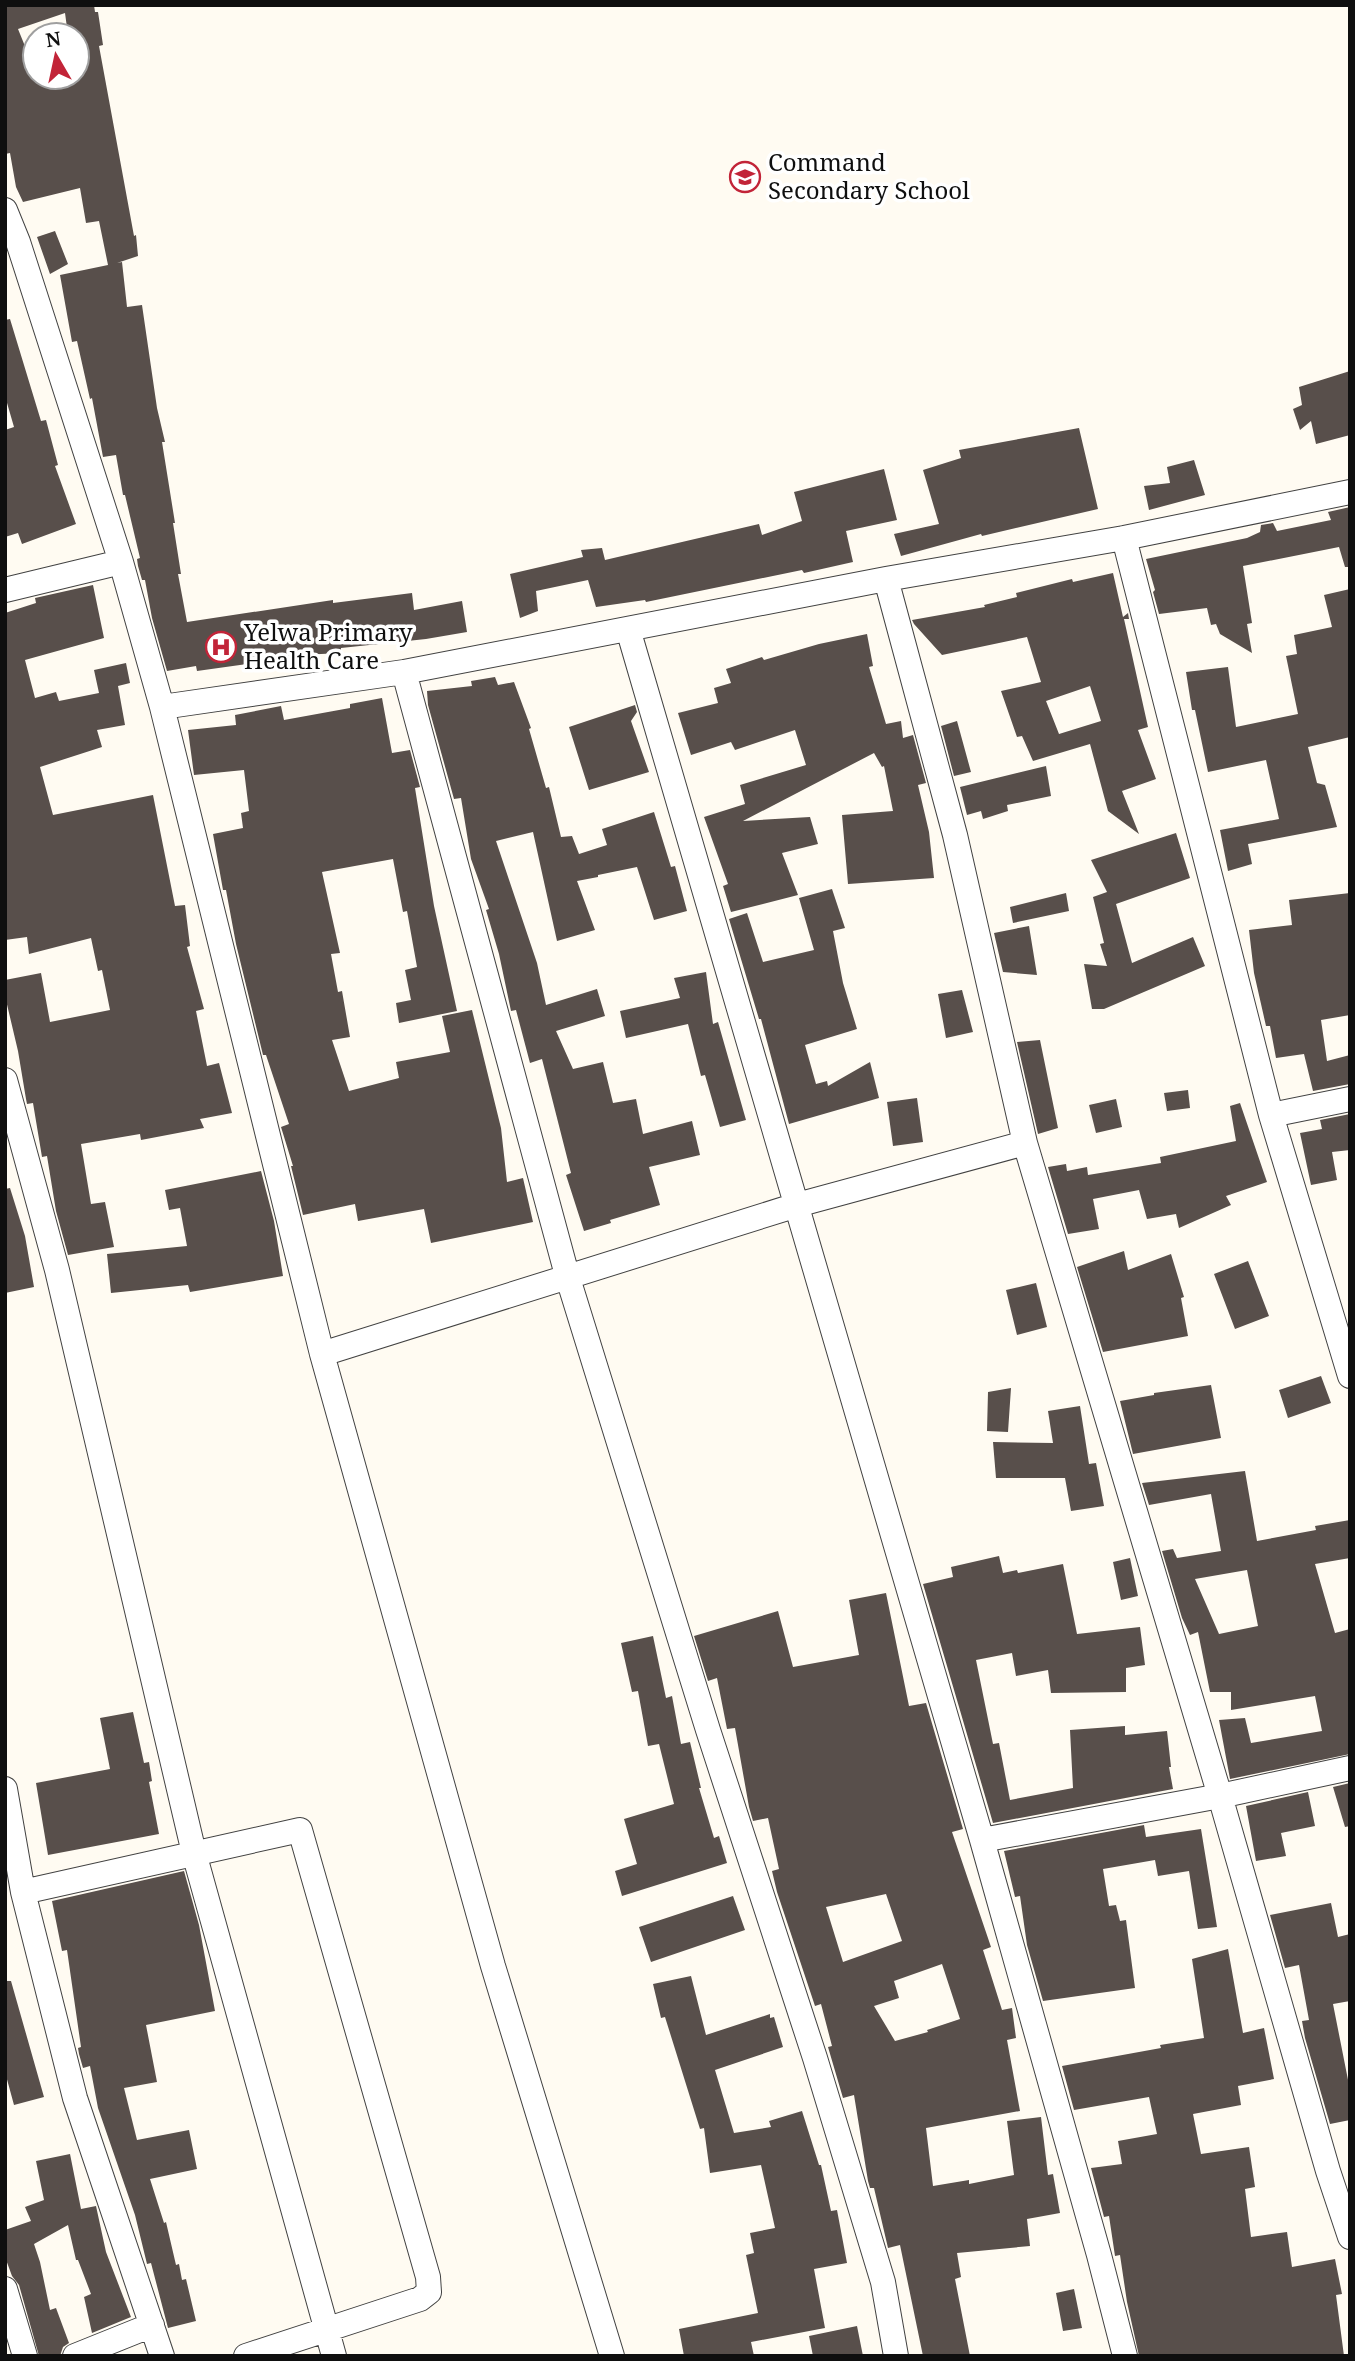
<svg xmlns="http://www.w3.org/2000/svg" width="1355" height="2361" viewBox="0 0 1355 2361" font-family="'Noto Serif',serif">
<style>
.building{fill:#584f4b;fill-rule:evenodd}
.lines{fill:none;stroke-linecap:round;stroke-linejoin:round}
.minor-casing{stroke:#424242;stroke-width:26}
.minor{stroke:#fff;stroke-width:24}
.labels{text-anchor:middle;stroke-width:7;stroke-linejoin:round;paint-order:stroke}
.poi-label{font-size:24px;fill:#0f0f0f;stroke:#fff;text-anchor:start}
</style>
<rect width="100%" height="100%" fill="#fffbf2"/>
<path class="building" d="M5,5h89l1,7h3l5,33 -4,1 35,190 2,-1 2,21 -21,7 5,-1 5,45 15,-2 15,103 8,34h-3l13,81h-2l8,51h-3l9,48 146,-22v3l79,-10 2,17 48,-9 5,31 -41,7 -85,9v5l-80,4 1,5 -65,9 -1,-5 -29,5 -15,-53 -7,-38h-3l-4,-14 -1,-7 3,-1 -15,-63h-2l-7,-40 -13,2 -11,-59 -2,1 -13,-58 -5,1 -12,-67 48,-10 -9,-44 -13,2 -6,-35 -57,14 -7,-15 -6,-34 -5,1zM65,13l3,22h9v42h-42v-17l-4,1 -13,-32z
M55,231l13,33 -18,10 -13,-37z
M10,319l31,102 5,-1 12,45 -3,1 21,58 -54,20 -4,-11 -13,4v-107l9,-3 -9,-31v-76z
M1350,371v64l-34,9 -5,-23 -11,9 -7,-21 9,-4 -3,-18z
M1079,428l19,81 -116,27 -1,-2 -80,22 -7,-22 45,-10 -16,-54 38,-12 -2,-8z
M1194,460l11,35 -56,15 -5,-24 26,-3 -3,-16z
M884,469l13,51 -51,11 7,31 -49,11 -2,-3 -156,32 -1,-2 -49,7 -8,-27 -52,11 2,20 -18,7 -10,-44 73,-17 -2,-7 21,-2 3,12 154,-36 3,11 40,-14 -8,-29z
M1350,507v60h-5l-6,-20 -96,19 9,57 -5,1 5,29 -32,-19 -4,-10 -5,1 -4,-17 -48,6 -6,-22 2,-2 -9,-31 101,-21 13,-6 1,-7 12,-2 4,8 54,-11 -3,-8z
M1113,573l10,44 5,-4 1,6h-5l24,108 -10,3 18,49 -34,12 17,43 -31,-23 -18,-67 -57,17 -11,-25 -5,1 -16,-46 40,-9 -14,-45 -85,18 -28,-31 -2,-4 73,-13 -1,-2 33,-8 -1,-4 56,-14 1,3zM1090,686l11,35 -42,13 -13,-33z
M93,585l11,53 -79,22 10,38 21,-6 3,9 40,-8 -5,-23 32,-7 4,20 -12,3 7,39 -28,5 5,17 -62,20 13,48 100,-20 22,111 10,-1 5,41 -3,1 17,62 -8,2 11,55 12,-3 13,50 -32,6 4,9 -63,12 -1,-6 -59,10 10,60 14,-2 9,45 -46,8 -12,-44 -9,-55 -5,1 -9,-54 -6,1 -1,-5 -8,-48 -13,-55v-16l36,-7 9,49 60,-12 -8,-40 -4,1 -7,-33 -62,16 -2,-17 -22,3v-327l31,-10 -1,-5z
M1350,589v148l-42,10 9,36 8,2 12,42 -89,17 4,20 -24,7 -8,-41 59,-11 -13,-59 -58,12 -13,-62h-3l-6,-38 42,-5 8,60 62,-13 -12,-58 11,-2 -3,-19 38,-8 -8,-32z
M867,634l6,32 -4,1 17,57 15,-3 2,17 10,-3 13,48 -8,2 11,47 5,46 -86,6 -6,-69 51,-4 -9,-45 -2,1 -8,-14 -131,68 67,-4 8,27 -36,9 16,42 -67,17 -8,-26 5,-2 -24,-67 41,-13 -5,-19 66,-20 -11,-35 -60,20 -4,-8 -40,13 -13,-42 40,-10 -4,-15 17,-5 -5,-14 36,-12 2,3 55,-16z
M495,677l3,8 16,-3 17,46 -2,1 17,59 3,-1 12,50 11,-1 7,18 28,-9 -5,-16 52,-17 17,55 4,-1 12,45 -33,9 -17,-53 -39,8v2l-21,4 18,49 -38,11 -24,-109 -37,9 41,122 9,42 51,-16 8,27 -49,15 17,38 30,-7 10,41 23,-4 7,35 49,-13 8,34 -51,12 11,38 -50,15 1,3 -27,8 -18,-56 5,-2 -29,-114 -12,4 -14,-53 -5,1 -12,-57 -13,-44 3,-1 -18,-50 -10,-61 -7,1 -26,-94 -1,-14 45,-5 -1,-5z
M382,698l10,55 18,-3 10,37 -5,1 19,118 23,105 -58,12 -3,-20 15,-3 -6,-30 12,-3 -10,-56 -4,1 -10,-53 -71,13 18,81 -9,1 7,38 4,-1 8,46 -18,3 17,51 50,-13 -3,-16 54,-10 -8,-36 30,-6 29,118 6,54 16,-4 10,44 -102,21 -7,-34 -66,12 -3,-17 -52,11 -12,-49h2l-12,-39 8,-3 -23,-69h-3l-27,-111 -10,-54h-3l-10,-56 30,-6 -2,-15 8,-2 -5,-41 -50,5 -6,-45 48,-5 -1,-10 46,-9 3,14 66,-12v-4z
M635,705l2,7 -6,9 18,51 -60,18 -20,-63z
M957,721l14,51 -17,4 -13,-50z
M1046,766l5,30 -44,9 1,6 -25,8 -2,-8 -14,4 -7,-28z
M1176,833l14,45 -74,26 16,59 61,-26 12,29 -101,43h-12l-8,-45 23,2 -7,-22 4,-1 -11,-46 14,-5 -16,-32z
M832,889l13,39 -12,3 10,52 14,46 -52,16 11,39 11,-3 1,5 42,-24 9,36 -90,26 -28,-105h-2l-30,-100 18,-6 16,49 51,-12 -15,-52z
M1066,893l3,18 -56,12 -3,-16z
M1350,893v122l-29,5 6,41 23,-6v29l-37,7 -9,-37 -28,4 -6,-32h-4l-12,-53 -5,-43 43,-5 -3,-25z
M1029,926l8,49 -34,-3 -9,-39z
M706,972l7,52 5,-2 28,98 -26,7 -15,-52 -4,1 -13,-52 -62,14 -6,-27 60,-13 -6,-20z
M962,990l11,42 -27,6 -8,-44z
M1040,1040l18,88 -20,6 -21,-92z
M1188,1090l2,18 -23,3 -3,-18z
M917,1098l6,44 -30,4 -6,-44z
M1116,1099l6,28 -26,6 -7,-28z
M1240,1103l27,79 -41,14 5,9 -52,23 -3,-14 -29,5 -8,-29 -46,9 6,30 -31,5 -20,-67 18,-3 1,7 20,-4 1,8 73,-12 -1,-6 76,-16 -6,-35z
M1350,1114v36l-18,2 5,28 -26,5 -11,-52 22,-4 -2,-9z
M261,1171l13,50 9,55 -93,16 -2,-7 -77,8 -4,-39 80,-8 -7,-38 -11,2 -4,-20z
M10,1188l15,48 9,51 -29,6v-104z
M1124,1251l4,19 43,-16 13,43 -3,1 7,38 -85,16 -26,-85z
M1248,1261l21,55 -34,13 -21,-55z
M1036,1283l11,44 -30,8 -11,-45z
M1321,1376l10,27 -43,15 -9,-28z
M1211,1385l10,53 -88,16 -13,-53 34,-6v-2z
M1011,1388l-3,44 -21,-1 1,-39z
M1080,1406l9,58 7,-1 8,43 -33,5 -6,-33h-69l-3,-36 60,1 -5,-32z
M1245,1471l12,70 59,-11 -1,-4 35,-6v38l-35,6 20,69 15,-4v125l-120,25 -11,-59 26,-2 6,25 71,-12 -7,-35 -84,14v-18h-21l-12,-60 -8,3 -8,-17 -20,-67 11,-2 4,9 44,-7 -10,-57 -62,11 -7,-22zM1247,1570l11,56 -39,8 -24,-55z
M999,1556l4,17 14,-3 1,3 45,-9 14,70 63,-7 5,38 -19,3v24l-75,1 -3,-23 -32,6 -4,-23 -36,7 17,84 6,-1 11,57 63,-12 -3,-58 55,-4v9l42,-4 4,36h-2l4,22 -180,34 -70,-239 30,-7 -2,-10z
M1130,1558l8,38 -17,4 -8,-38z
M886,1593l23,113 17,-3 37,126 -11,3 39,115 -8,3 19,60 10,-2 4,30 -9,2 13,71 -94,17 7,58 36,-6v4l45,-9 -7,-54 34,-4 7,58 5,-1 7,39 -33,6 3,27 -73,7 4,24 -6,2 15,77h-47l-23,-111 -12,3 -14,-60h-4l-2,-7 -14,-86 -11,3 -15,-51 4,-1 -11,-42 -6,2 -38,-114 -5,-21 7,-2 -11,-51 -15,3 -4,-14 -14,-79 -8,1 -10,-51 -9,3 -14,-45 84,-25 15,56 66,-12 -10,-55zM886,1894l16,47 -59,21 -17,-55zM942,1964l18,55 -33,11 1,2 -33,9 -21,-35 25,-8 -5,-17z
M653,1636l13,62 6,-2 9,48 9,-2 11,46h-2l15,50 5,-2 8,27 -105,33 -7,-25 22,-7 -13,-45 50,-15 -15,-60 -11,2 -10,-55 -6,1 -11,-49z
M133,1712l11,51 5,-1 3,19 -3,1 10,52 -111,21 -12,-72 74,-14 -10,-51z
M1350,1783v43l-5,1 -12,-40z
M1308,1792l7,34 -34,7 5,23 -30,5 -10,-55z
M1144,1825l2,12 55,-8 16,98 -19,2 -9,-58 -31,5 -3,-16 -52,9 6,37 7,-1 4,16 6,-1 9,68 -92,13 -16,-56 -7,-49 -5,1 -11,-46z
M184,1871l15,54 16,86 -69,14 11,57 -33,6 13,52 52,-10 8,39 -47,10 14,44 2,-1 10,43 3,-1 3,16 4,-1 10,42 -28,7 -17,-65 -4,1 -12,-49 -37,-107 -8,-42 -7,2 -4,-14 -1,-6 3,-1 -14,-97 -5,1 -10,-50z
M733,1896l12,34 -94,32 -12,-35z
M1331,1903l7,34 12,-3v67l-17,3 17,86v30l-20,4 -25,-86 -3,-17 7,-1 -10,-55 -14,3 -15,-53z
M1228,1949l15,84 21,-5 10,51 -36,7 3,19 -48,9 8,40 48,-7 6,40 -10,2 6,48 36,-5 5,35 43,-8 7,35 -6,1 8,61h-205l-12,-54 -7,-47 -5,1 -6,-40 -5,1 -13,-49 31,-4 -4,-23 39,-7 -8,-37 -75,13 -12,-44 99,-18 -1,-3 44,-7 -12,-79z
M691,1976l15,59 64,-21v4l4,-1 9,30 -68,23 19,63 37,-6 -2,-6 33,-10 17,54h2l10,46 6,-1 10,53 -33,6 11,59 -74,14 3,14h-70l-5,-27 79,-16 -12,-58 8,-2 -4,-20 25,-5 -14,-63 -51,8 -6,-45 -4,1 -35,-112 -4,1 -8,-34z
M5,1981h6l33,116 -30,8 -9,-33z
M70,2154l11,55 15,-3 10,46 25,65 -39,16 -8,-36 7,-3 -13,-34h-2l-8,-35 -34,19 6,18 10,48 6,-2 13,35 -6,4 -3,9h-21l-20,-71 -7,-9 -7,-19v-27l26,-9 -6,-14 19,-7 -8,-39z
M1074,2289l8,39 -19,3 -7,-38z
M857,2326l6,30h-50l-4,-20z"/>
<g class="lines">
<g class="minor-casing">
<path id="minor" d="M5,210l13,32 103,320 41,145 160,647 171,612 119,390
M1124,538l147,577 79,261
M886,579l69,256 70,308 195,653 108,375 22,66
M5,590l116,-28
M628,629l354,1211 117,415 26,101
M404,672l163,603 141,455 107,328 68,224 13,74
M162,707l242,-35 482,-93 238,-41 226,-46
M5,1080l52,190 137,583 140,503
M1271,1115l79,-16
M322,1354l475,-149 228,-62
M5,1789l18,103 52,206 87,258
M982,1840l238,-44 130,-28
M23,1892l277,-62 128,447 1,15 -9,7 -174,57
M5,2289l20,67
M75,2356l77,-31"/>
</g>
<use href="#minor" class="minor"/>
</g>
<defs>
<g id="school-ring" transform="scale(1.575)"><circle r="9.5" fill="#fff" stroke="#c22438" stroke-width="1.5"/><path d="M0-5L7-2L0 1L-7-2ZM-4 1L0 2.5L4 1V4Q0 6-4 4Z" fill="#c22438"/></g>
<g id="hospital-ring" transform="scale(1.575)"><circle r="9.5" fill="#fff" stroke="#c22438" stroke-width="1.5"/><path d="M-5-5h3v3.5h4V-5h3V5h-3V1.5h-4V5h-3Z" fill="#c22438"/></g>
</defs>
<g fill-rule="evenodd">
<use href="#school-ring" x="745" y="177"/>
<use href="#hospital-ring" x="221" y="647"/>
</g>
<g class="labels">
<g class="poi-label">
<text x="768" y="171">Command<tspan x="768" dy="28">Secondary School</tspan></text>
<text x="244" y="641">Yelwa Primary<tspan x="244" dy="28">Health Care</tspan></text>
</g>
</g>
<rect width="1355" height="2361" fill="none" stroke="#0f0f0f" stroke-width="14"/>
<g transform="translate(56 56) rotate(351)"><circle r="33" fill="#ffffff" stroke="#9f9f9f" stroke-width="2"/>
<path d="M0-5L12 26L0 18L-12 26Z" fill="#c22438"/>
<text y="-10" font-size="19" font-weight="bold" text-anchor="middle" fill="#0f0f0f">N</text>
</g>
</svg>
